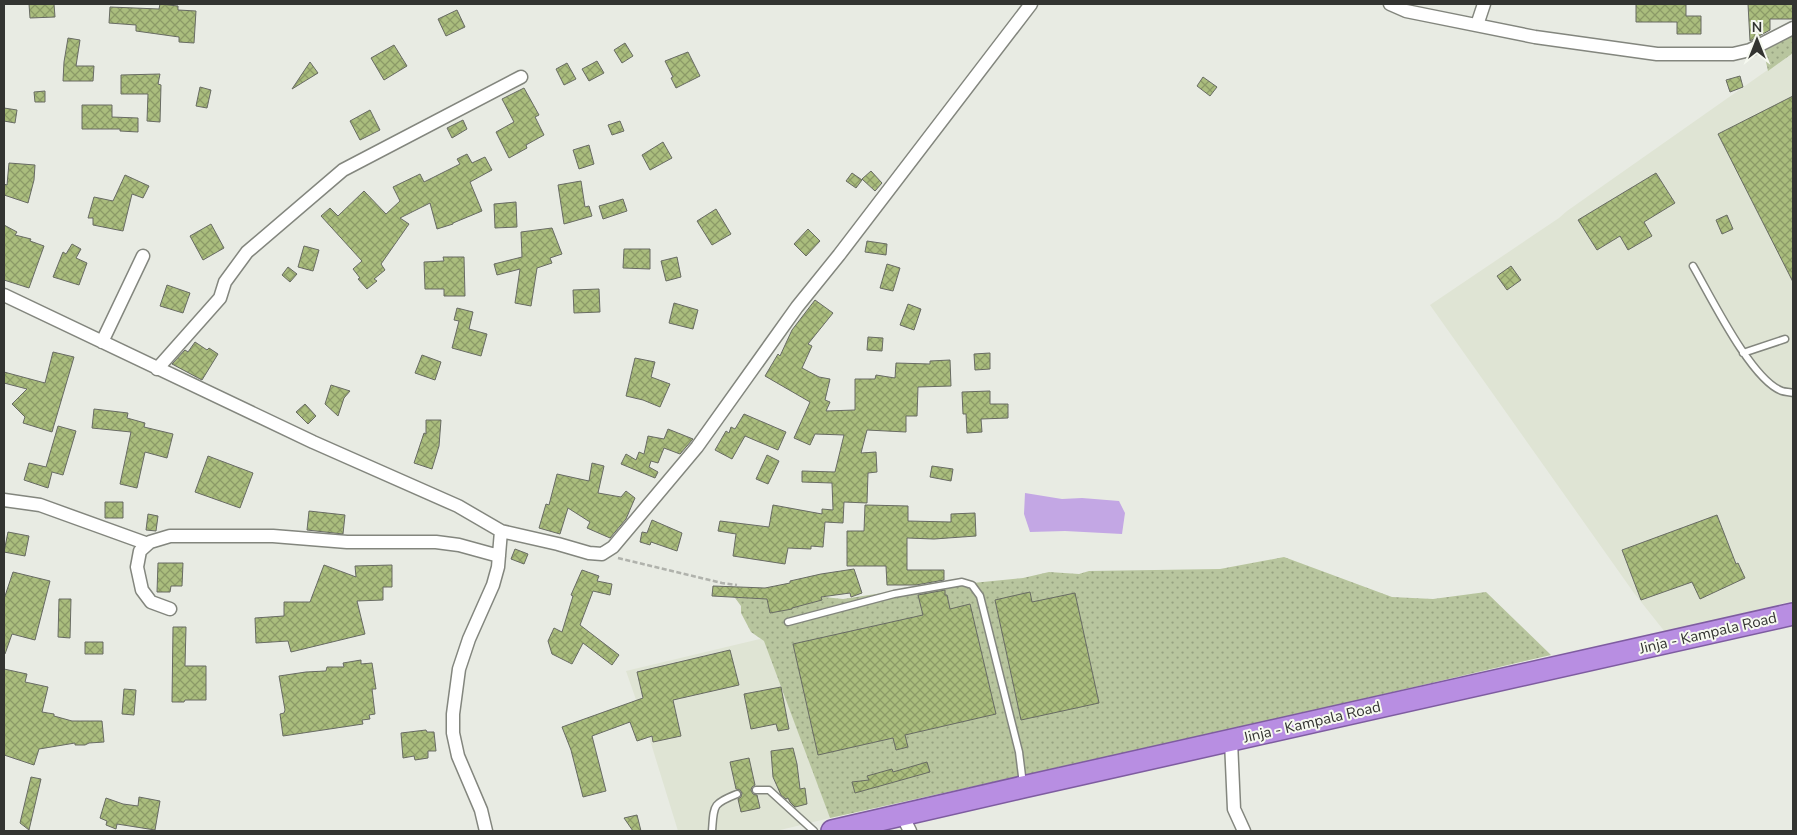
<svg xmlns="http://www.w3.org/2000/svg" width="1797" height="835" viewBox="0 0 1797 835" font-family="'Nunito Sans',sans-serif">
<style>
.built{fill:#dfe4d4}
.grass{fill:url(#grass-dots)}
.water{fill:#c3a7e4}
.building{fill:url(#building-cross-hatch);stroke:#686b63}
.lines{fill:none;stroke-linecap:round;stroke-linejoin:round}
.service-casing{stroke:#83867e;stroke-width:9}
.minor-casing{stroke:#83867e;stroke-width:15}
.trunk-casing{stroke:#7e5ca0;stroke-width:24}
.path{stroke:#b0b2ac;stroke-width:2.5;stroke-dasharray:5 2.5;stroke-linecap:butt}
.service{stroke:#fff;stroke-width:6}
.minor{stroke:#fff;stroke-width:12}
.trunk{stroke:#b88ee2;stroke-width:21}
.labels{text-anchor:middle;stroke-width:4;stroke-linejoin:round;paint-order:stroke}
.street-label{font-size:15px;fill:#333431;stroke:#f6f9f0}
</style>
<defs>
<pattern id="grass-dots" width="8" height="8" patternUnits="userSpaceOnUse" patternTransform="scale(1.25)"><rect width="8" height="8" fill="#b8c59e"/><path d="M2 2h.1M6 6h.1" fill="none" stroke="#96a181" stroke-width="1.8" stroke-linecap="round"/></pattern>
<pattern id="building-cross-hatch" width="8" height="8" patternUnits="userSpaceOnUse" patternTransform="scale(1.25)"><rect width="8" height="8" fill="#aabd7d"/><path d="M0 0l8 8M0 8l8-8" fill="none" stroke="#8b9a67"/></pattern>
</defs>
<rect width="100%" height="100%" fill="#e8ebe3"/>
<path class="built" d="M1793,52v549l-128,31 -31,-39 -204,-288 129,-87 8,-7z
M764,638l66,180 -54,13h-98l-29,-94 -23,-66z"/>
<path class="grass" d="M1793,30v23l-25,18 -5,-23z
M1284,557l108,40 41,2 53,-7 65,63 -273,64 -448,99 -66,-177 -13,-9 -10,-19v-7l-14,-19 116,12 59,-9 121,-12 26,-6 30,2 10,-3 131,-2z"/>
<path class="water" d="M1025,493l37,6 20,-1 37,3 6,12 -3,21 -57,-3 -35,1 -6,-18z"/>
<path class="building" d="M29,4h25l1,13 -25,1z
M160,4l18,2v4l18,1 -2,32 -15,-1v-5l-43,-6v-6l-27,-2 1,-16 49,2z
M1636,4h50v12h15v18h-24v-12h-41z
M1748,4h45v15h-23v11l-20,11z
M457,10l8,17 -19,9 -8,-17z
M68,38l12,2 -4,26h18l-1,15h-30l1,-19z
M625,43l8,13 -11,7 -8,-13z
M394,45l13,21 -23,14 -13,-22z
M688,52l12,24 -24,12 -5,-10 2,-1 -8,-16z
M597,61l7,12 -15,8 -7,-12z
M310,62l8,11 -26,16z
M567,63l9,16 -12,6 -8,-16z
M160,74l-2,10 3,1 -1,37 -13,-1 1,-27h-27v-19z
M1740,76l3,11 -13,5 -4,-12z
M1203,77l14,10 -7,9 -13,-10z
M200,87l11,3 -4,18 -11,-2z
M524,88l15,27 -4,2 9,18 -18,10 1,3 -18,10 -13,-26 18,-10 -12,-23z
M45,91v11h-10l-1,-10z
M1793,96v186l-75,-148z
M82,105h30v12l26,1v14l-18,-1v-2h-38z
M4,108l13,2 -2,13 -11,-2z
M370,110l10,20 -20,10 -10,-19z
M463,120l4,9 -15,9 -5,-10z
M620,121l4,10 -12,4 -4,-10z
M663,142l9,16 -22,12 -8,-15z
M589,145l5,19 -15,5 -6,-19z
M467,154l5,9 13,-6 7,13 -22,12 12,29 -29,12v1l-16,5 -7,-26 -30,15 9,6 -28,40 4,6 -11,9 3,2 -10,8 -9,-10 2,-1 -7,-9 9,-8 -41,-45 9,-8 8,8 26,-25 22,23 14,-13 -7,-14 27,-13 4,8 36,-18 -3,-5z
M9,163l26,2 -1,15 -6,23 -24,-8v-11l3,1z
M871,171l11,12 -7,8 -13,-12z
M852,173l10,7 -6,8 -10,-7z
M1656,173l19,30 -31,19 8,14 -24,14 -8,-14 -23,14 -19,-30z
M125,175l24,11 -6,12 -11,-4 -9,37 -30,-6v-7h-5l6,-21 19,4z
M581,181l4,26 4,-1 3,10 -28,8 -6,-39z
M623,199l4,12 -24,8 -4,-13z
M516,202l1,25 -22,1 -1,-24z
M716,209l15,25 -19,11 -15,-24z
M1727,215l6,14 -11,5 -6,-14z
M211,224l13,24 -21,12 -13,-24z
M4,225l13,7 -2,3 16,4 -1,2 14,5 -15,42 -25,-8z
M552,228l10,26 -12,4 2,5 -15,5 -6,38 -16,-3 5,-34 -23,6 -3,-11 28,-7 -1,-25z
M808,229l12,12 -14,15 -12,-12z
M867,241l20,3 -1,11 -21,-3z
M72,244l9,5 -5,9 11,5 -8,22 -26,-8 10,-25 3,2z
M304,246l15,4 -6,21 -15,-4z
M624,249h26v20l-27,-1z
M443,257h21l1,39h-21v-7h-19l-1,-27 20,-1z
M677,257l4,20 -15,4 -5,-20z
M887,264l13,4 -7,23 -13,-3z
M1511,266l10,14 -14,10 -10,-14z
M288,267l9,7 -7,8 -8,-7z
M167,285l23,8 -7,20 -23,-7z
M599,289l1,23 -26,1 -1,-23z
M815,300l18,13 -25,31 4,2 -10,22 17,9 11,2 -5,21 5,2 -4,9 29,-1v-31h20l1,-4 19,3 1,-15 34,1v-3l20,-1 1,26 -33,1 -1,29h-11v16l-39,-2 -6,23 15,-1 1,20 -9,1 -1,30 -23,-1 -1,21 -18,-1 -2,25 -12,-1v3l-23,-1 -3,16 -52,-8 3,-22 -18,-3 2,-10 49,6 4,-22 49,9v-5l11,1 -1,-27 -30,-1v-11l33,1 9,-37 -29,-1 -5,11 -16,-7 16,-36 -45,-26 13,-22 2,2 12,-26z
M674,303l24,7 -5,19 -24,-6z
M908,304l13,5 -7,21 -14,-5z
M457,308l16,4 -4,17 18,5 -6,22 -29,-8 7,-27 -5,-1z
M868,337l15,1 -1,13 -15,-1z
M195,342l12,8 2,-2 9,6 -16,26 -30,-16 13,-14 3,2z
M53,352l21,5 -22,75 -29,-9 2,-6 -13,-13 15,-15 -23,-6v-11l41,11z
M990,353v16l-15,1 -1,-16z
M422,355l19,7 -6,18 -20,-7z
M635,358l20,4 -4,15 19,7 -10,23 -17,-7 -17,-4z
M331,385l19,6 -6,7 -6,18 -13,-12z
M990,391v13h18v14l-27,1 1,13 -15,1 -1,-19h-3l-1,-22z
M305,404l11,12 -8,8 -12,-12z
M94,409l34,4 -1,5 18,5 -1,4 29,7 -6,24 -22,-6 -8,36 -17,-4 11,-52 -39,-4z
M744,414l42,18 -8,18 -33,-14 -13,23 -17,-9 11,-19 3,2 2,-6 4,2z
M426,420h15l-2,26 -7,23 -18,-6 10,-30 2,1z
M58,426l18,5 -13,44 -11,-3 -4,16 -24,-8 5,-17 17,4z
M668,429l25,10 -13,15 -16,-6 -6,15 -7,-2 -2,6 9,5 -3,6 -34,-14 5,-10 10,6 3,-8 5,2 4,-18 16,3z
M767,455l12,6 -11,23 -12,-5z
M208,456l45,17 -13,35 -45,-16z
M592,463l12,3 -6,27 23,4 5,-6 9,7 -9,21 -16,19 -23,-10 3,-6 -22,-14 -8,26 -21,-6 7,-24 3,1 8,-31 32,7z
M932,466l21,3 -2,12 -21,-4z
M105,502h18v16h-18z
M865,505l43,1v15l43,1v-8l24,-1 1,23 -42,3 -27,-1v32h37v10l-28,5h-29l-1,-19h-39v-35h17z
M309,511l36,4 -2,19 -36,-4z
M148,514l10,2 -2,15 -10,-1z
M1717,515l19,49 2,-1 7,15 -45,21 -8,-17 -51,18 -19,-50z
M652,520l30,13 -5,18 -26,-9 -1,3 -10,-3 2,-10 5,1z
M8,532l21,4 -4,20 -21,-4z
M515,549l13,5 -4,10 -13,-5z
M158,563h25l-1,23h-11l-1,6h-13z
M324,565l32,12 -1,-11 37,-1v22h-9v13l-26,1 8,33 -74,18 -3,-11 -32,2 -1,-25 29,-2v-14h26z
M854,569l8,24 -11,4 -1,-4 -29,4 1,3 -30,8v1l-22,4 -3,-14 -55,-3 1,-10 52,2 25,-5v-2l31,-7z
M582,570l17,6 -2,5 15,3 -2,11 -17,-4 -13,34 39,30 -7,10 -29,-22 -11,21 -20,-10 -4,-13 6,-13 8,4 11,-36 -2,-1z
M13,572l37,9 -15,59 -23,-6 -7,20h-1v-55z
M945,590v5h2l3,14 20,-5 26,110 -91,21 3,12 -12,3 -3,-12 -75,17 -25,-111 130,-29 -5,-20z
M1030,592l2,10 43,-9 24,110 -78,17 -26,-120z
M59,599h12l-1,39 -12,-1z
M173,627h13l-1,39h21v34h-21l-1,2h-12z
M85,642h18v12h-18z
M730,650l9,35 -66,15 8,36 -28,6 -1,-6 -15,5 -7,-19 -38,14 14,55 -23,6 -12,-47 -9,-23 81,-29 -6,-26z
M361,660v4l11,-1 4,26h-4l3,25 -6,1 1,4 -8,1 1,4 -80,12 -3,-22 4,-1 1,-3 -6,-34 27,-4 20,-1 1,-4h17l-1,-4z
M4,669l23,5 -2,8 23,5 -6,25 12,2v2l18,5h30l2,21 -15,1 -4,2h-10v-2l-36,6 -5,16 -30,-10z
M781,687l8,42 -11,2 -2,-7 -25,5 -7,-35z
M124,689l12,1 -2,25 -12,-1z
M426,730l1,2h7l2,19h-8v7l-13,2 -1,-4 -11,2 -2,-25z
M793,748l4,16 3,25 5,-1 2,16 -12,3 -5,-5 -2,-4 -2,1 -5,-4 -8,-18 -2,-26z
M749,758l6,27 -3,2 -1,3 2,4 4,1 3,13 -19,4 -3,-13 3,-2 1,-4 -2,-3 -4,-1 -6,-27z
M927,762l3,10 -75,21 -3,-11 17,-2 -2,-4 25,-7 1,3z
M31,777l10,2 -12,51 -9,-7z
M139,797l21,4 -5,29 -38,-6 -1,5 -10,-4 1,-4 -7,-3 6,-20 17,6 15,2z
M637,815l4,16h-8l-9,-13z"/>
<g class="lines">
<g class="service-casing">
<path id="service" d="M1693,266c17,29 58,114 89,125 3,1 8,1 11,2
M1743,353l42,-14
M788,622l106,-28 68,-12 10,3 8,11 39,156 4,32
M756,790h13l45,41
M712,831c2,-26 0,-27 25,-37"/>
</g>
<g class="minor-casing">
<path id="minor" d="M1390,4l16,7 129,26 122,17h76l17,-4 43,-22
M1477,25l7,-21
M4,295l309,147 145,64 43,25 -3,36 -5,18 -24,54 -10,30 -6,45v19l5,23 23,54 5,21
M102,342l41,-86
M157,369l63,-71 5,-16 22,-30 96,-82 178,-93
M4,500l36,5 108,39
M501,531l57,13 31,9 13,1 11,-7 84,-100 100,-140 42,-52 192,-251
M170,609l-19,-7 -9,-12 -5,-23 3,-16 10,-9 20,-6h103l74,6h89l23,3 40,11
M1231,741l3,68 10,22
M902,815l8,16"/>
</g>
<g class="trunk-casing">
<path id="trunk" d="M832,831l191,-44 770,-173"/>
</g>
<path class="path" d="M618,558l104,25 15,2"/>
<use href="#service" class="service"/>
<use href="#minor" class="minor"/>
<use href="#trunk" class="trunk"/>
</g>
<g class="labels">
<g class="street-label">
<text transform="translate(1708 633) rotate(-13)" y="5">Jinja - Kampala Road</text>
<text transform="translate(1312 722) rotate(-13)" y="5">Jinja - Kampala Road</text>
</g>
</g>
<rect width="1797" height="835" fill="none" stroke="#333431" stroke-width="10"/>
<g transform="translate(1757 40)" stroke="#f6f9f0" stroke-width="4" paint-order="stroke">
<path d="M0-4L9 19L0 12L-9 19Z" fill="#333431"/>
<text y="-8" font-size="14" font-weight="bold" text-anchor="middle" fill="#333431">N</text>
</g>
</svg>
